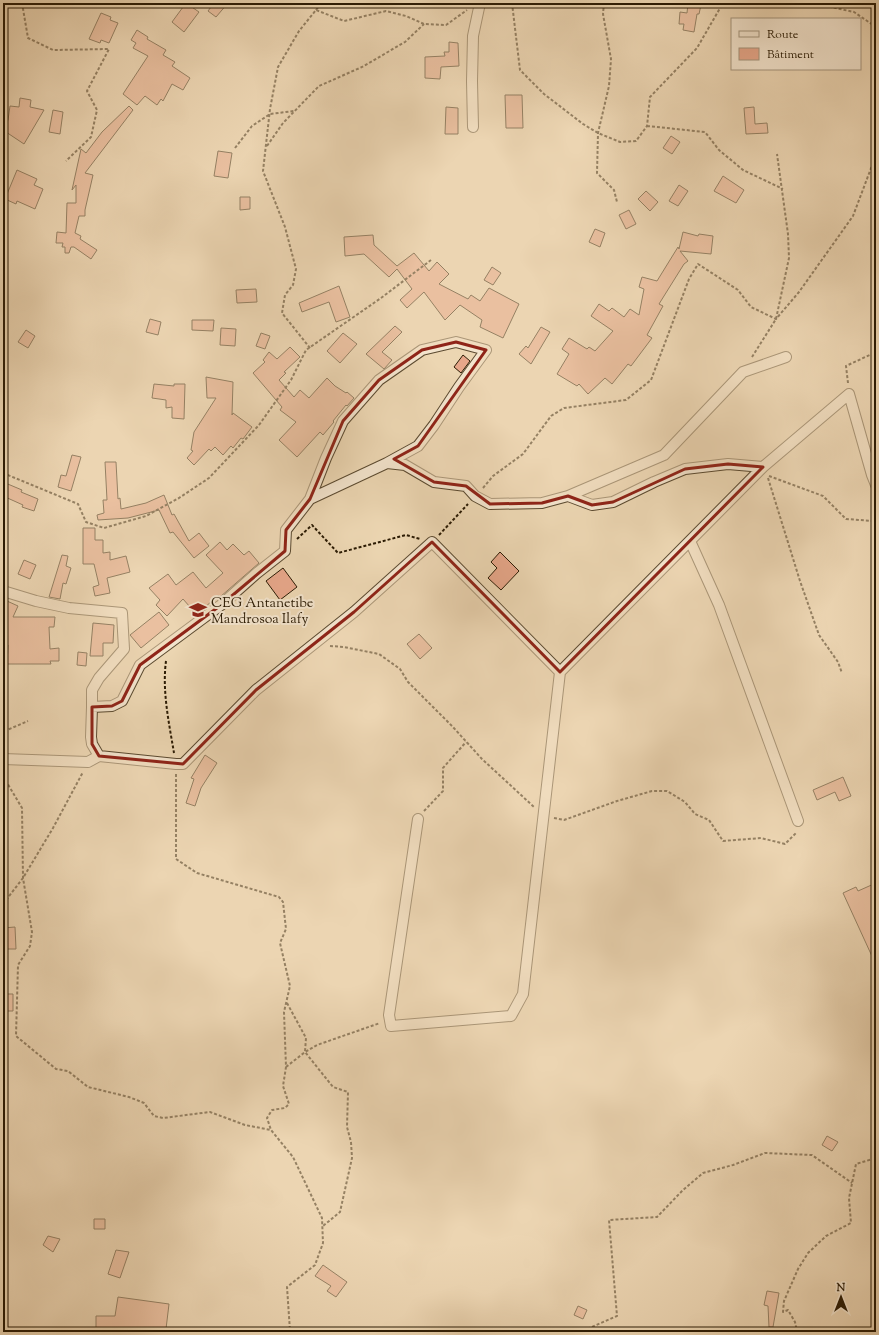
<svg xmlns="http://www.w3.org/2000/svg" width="879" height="1335" viewBox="0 0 879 1335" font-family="'Sorts Mill Goudy',serif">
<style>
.building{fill:#e7a78a;stroke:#2b1b04}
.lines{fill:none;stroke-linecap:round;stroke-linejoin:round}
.street-casing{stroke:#5b4a30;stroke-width:12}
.path{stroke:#2b1b04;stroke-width:2;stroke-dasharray:3 2;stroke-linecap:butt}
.street{stroke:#f3e4cd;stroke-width:10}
.marked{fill:none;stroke:#8f2418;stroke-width:3;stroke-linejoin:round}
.labels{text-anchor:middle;stroke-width:4;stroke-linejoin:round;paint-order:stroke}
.poi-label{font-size:14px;fill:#2b1b04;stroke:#f3e4cd;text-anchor:start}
</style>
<rect width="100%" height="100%" fill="#ecd6b2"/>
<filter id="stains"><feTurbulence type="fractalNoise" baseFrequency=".005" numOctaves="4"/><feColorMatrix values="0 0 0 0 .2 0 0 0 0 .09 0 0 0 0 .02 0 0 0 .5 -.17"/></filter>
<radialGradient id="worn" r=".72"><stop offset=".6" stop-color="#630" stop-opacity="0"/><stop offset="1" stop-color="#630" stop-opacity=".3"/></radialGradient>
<path class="building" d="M186,3l13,9 -15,20 -12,-10z
M214,3h14l-12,14 -8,-6z
M688,3l13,2 -2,9h-2l-3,18 -11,-2 1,-6h-5l1,-12 7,1z
M101,13l10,4 -1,3 8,3 -9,20 -8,-3 -1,3 -11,-4z
M137,30l11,7 -1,2 19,11 -3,5 12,7 -3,4 18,12 -7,12 -11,-6 -9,17 -2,-2 -4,6 -12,-9 -8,9 -14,-11 25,-38 -15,-8 3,-5 -5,-3z
M449,42l9,1 1,23 -18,1 -1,12 -15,-1v-21l20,-1 -1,-4h5z
M505,95h17l1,33h-17z
M20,98l11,2 -1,7 14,3 -20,34 -21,-14 5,-10 2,-14 9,1z
M129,106l4,4 -48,63 8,2 -8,35v6h-6l-4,17 6,3 -1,3 17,11 -6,9 -17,-12h-3l-2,6h-4v-6h-3l1,-4h-7l1,-11 9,1 1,-30h9v-18l-4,5 9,-41 5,4 16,-21z
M446,107l12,1v26h-13z
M754,107l1,17 12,-1 1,10 -22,1 -2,-26z
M53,110l10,2 -3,22 -11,-2z
M671,136l9,6 -8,12 -9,-6z
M218,151l14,2 -4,25 -14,-2z
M17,170l20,9 -3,6 9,4 -8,20 -18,-8 -1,3 -11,-5z
M723,176l21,14 -8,13 -22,-12z
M679,185l9,6 -10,15 -9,-5z
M646,191l12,11 -8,9 -12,-12z
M240,197h10v12l-10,1z
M629,210l7,14 -10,5 -7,-14z
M595,229l10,4 -5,14 -11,-5z
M683,232l15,4 1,-2 14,2 -2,18 -31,-3 8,10 -4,3 -25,40 4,2 -16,29 5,3 -21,28 -3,-2 -16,20 -7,-6 -17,16 -9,-10 -2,2 -20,-12 12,-20 -7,-5 7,-11 18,11 2,-2 6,4 18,-20 -22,-15 8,-12 10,7 3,-3 12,9 6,-8 9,6 5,-26 -5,-2 3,-10 15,4 21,-34 1,2z
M373,235l1,10 23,21 17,-13 15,18 8,-9 12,12 -10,10 29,15 3,-4 9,6 9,-13 30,16 -16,34 -23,-11 2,-7 -22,-15 -15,15 -21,-28 -17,16 -7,-8 12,-11 -15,-20 -8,8 -25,-23 -19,2 -1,-19z
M492,267l9,6 -8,12 -9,-5z
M339,286l11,31 -14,5 -7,-20 -27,10 -3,-9z
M256,289l1,13 -20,1 -1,-13z
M150,319l11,3 -3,13 -12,-3z
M192,320h22l-1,11 -21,-1z
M395,326l7,6 -20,20 10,8 -8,9 -18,-15z
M541,327l9,5 -19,32 -12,-10 7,-8 2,2z
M221,328l15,1 -1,17 -15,-1z
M26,330l9,6 -7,12 -10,-6z
M261,333l9,3 -5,13 -9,-3z
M343,333l14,11 -17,19 -13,-12z
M290,347l10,10 -16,15 2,1 -7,7 15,17 6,-7 9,8 18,-20 8,8 11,7 1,-1 7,6 -7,8 -1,-1 -13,16 1,1 -11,13 -3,-3 -23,25 -18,-17 17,-18 -16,-12 2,-3 -29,-34 12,-11 -2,-2 6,-8 8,7z
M463,355l7,6 -9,12 -7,-6z
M206,377l27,5 -1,33 1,-2 19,14 -9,12 -2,-1 -8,10 -2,-2 -8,9 -8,-8 -4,4 -2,-2 -15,16 -7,-7 6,-7 -2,-1 3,-18 22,-34h-9z
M154,384l20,2v-2h11l-1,35 -12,-1v-11l-6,1v-8l-14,-2z
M72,455l9,2 -10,34 -13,-4 3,-12 5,1z
M105,462h11l2,37 2,-1 1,11 25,-6 18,-8 8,20 2,-1 15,27 10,-8 10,13 -15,12 -21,-26 -3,1 -11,-23 -31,8 -30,2 -1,-5 7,-2 -1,-13h4z
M3,482l19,8 -1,2 17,7 -4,12 -12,-4 1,-2 -20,-9z
M83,528h12v12h8v13l7,-1v8l16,-4 4,16 -23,6 3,15 -15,3 -2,-9 6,-2 -5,-21h-11z
M220,542l7,8 6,-6 11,11 5,-4 10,12 -39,34 -2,-2 -21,20 -14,-16 -16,17 -11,-11 4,-5 -11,-12 19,-14 8,11 17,-13 13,16 17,-15 -17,-18z
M500,552l19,19 -18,19 -13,-12 9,-10 -6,-6z
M62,555l6,1 -2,10 5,2 -5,16 -3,-1 -3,16 -11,-2z
M24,560l12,5 -6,14 -12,-5z
M283,568l14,19 -17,13 -14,-19z
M7,601l11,5 -5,11h42l-1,10h-5l1,22 9,-1v13h-9l1,3h-44l1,-19 -5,-1v-34z
M159,612l10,13 -28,23 -11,-13z
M93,623l21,2 -1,18h-10v13h-13z
M419,634l13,14 -12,11 -13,-15z
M78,652l9,1 -1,13 -9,-1z
M205,755l12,8 -16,25 -6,18 -9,-3 8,-24 -3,-1z
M843,777l8,19 -12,5 -4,-9 -18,8 -4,-10z
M876,883v82l-33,-72 13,-6 2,4z
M15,927l1,22h-13v-21z
M3,994h10v17h-10z
M827,1136l11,6 -6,9 -10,-6z
M94,1219h11v10h-11z
M48,1236l12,3 -7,13 -10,-7z
M116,1250l13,2 -9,26 -12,-4z
M323,1265l24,17 -11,15 -9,-6 4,-5 -16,-10z
M767,1291l12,2 -6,34h-4l-1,-21 -4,-1z
M118,1297l51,7 -3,25 -10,-1 -1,4h-59v-16h19z
M578,1306l9,4 -4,9 -9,-4z"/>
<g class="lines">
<g class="street-casing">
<path id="street" d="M473,127l-1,-46 1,-45 7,-33
M568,496l96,-41 79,-83 43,-15
M310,499l16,-41 17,-37 36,-41 43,-30 34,-8 30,8 -27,37 -25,38 -16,21 -31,17
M690,541l29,64 79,216
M3,591l33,10 33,7 53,5 2,36 -25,29 -7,12v17
M99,756l77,8h7l73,-74 98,-78 78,-70 128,130 203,-205 86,-73 23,81 4,10
M3,759l85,3 11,-6 -7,-12 -1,-7 1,-30 20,-1 10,-5 18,-36 81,-60 36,-32 28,-22 1,-21 24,-31 77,-36 18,2 29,17 32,4 9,10 15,8 52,-1 26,-7 24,9 21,-3 41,-20 31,-13 43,-5 35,3
M418,819l-29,196 2,11 120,-10 12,-22 37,-322"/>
</g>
<path class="path" d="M22,3l6,35 25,12 56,-1 -22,42 10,19 -6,27 -25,24
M512,3l8,67 24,24 39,30 15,9 22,9 16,-1 11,-15 3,-29 47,-49 26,-45
M604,3l-1,11 8,45 -2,27 -11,47 -1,40 17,17 3,12
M825,3l6,4 23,5 22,15
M316,10l5,-7
M647,126l58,6 14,18 24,20 40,19
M267,146l16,-23 36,-37 43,-19 43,-25 19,-18
M235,148l17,-22 18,-12 24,-3
M310,348l-28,-35 3,-18 8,-10 3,-16 -11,-42 -22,-56 7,-62 8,-42 21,-36 17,-21 28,11 42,-10 20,5 18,8 22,1 21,-15
M752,357l24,-38 13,-61 -1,-24 -11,-80
M848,383l-2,-17 30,-14
M3,473l75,31 8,18 18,6 42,-12 33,-18 30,-20 50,-53 32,-45 15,-30 75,-52 50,-38
M769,476l54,20 23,23 27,2 3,-2
M768,478l32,103 19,54 19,27 4,11
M483,488l10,-12 30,-22 28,-38 13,-8 62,-8 25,-20 38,-101 9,-15 40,26 13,17 25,12 23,-27 54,-76 23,-61
M439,535l29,-31
M297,539l15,-14 26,28 68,-18 14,4
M330,646l14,1 35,7 21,15 8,13 44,44 30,33 52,48
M166,661c-4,30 3,62 8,92
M3,737l4,-7 21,-9
M176,774v85l21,14 82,24 4,5 3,27 -6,14 10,43 -6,26 2,55 -3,19 6,18 -4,4 -13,2 -5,8 4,12 22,27 29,61 1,25 -8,22 -28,22 3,44 -1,1
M3,776l19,32 1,70 9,54 -2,14 -12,19 -2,71 40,33 12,2 20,16 41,10 15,6 10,13 9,2 47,-6 35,13 26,5
M424,811l19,-20v-23l23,-26
M554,818l10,2 53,-19 35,-10h15l18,11 10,12 14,6 14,21 38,-3 24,6 12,-12
M3,904l20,-26 30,-50 30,-56
M287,1003l19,35 -1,14 28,35 15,5 -1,35 4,15 1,16 -12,54 -17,14
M286,1067l19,-15 12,-7 63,-22
M558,1332l17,-4 12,1 30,-13 -8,-96 48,-3 26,-27 20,-17 30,-8 32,-12 47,2 40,28
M799,1332l-2,-1 -2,-9 -7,-12 -5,2 1,-11 14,-32 10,-16 18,-17 25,-13 -2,-25 7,-34 20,-6"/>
<use href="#street" class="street"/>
</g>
<path d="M0 0H879V1335H0ZM456,342l30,8 -68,96 -24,13 40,23 32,4 24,18 52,-1 26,-7 24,9 21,-3 72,-33 43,-5 35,3 -203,205 -128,-130 -78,70 -98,78 -73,74 -84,-8 -7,-12v-37l20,-1 10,-5 18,-36 81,-60 64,-54 1,-21 24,-31 33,-78 36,-41 43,-30z" fill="#ecd6b2" fill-opacity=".55" fill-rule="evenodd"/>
<path class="marked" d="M456,342l30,8 -68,96 -24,13 40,23 32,4 24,18 52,-1 26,-7 24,9 21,-3 72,-33 43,-5 35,3 -203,205 -128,-130 -78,70 -98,78 -73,74 -84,-8 -7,-12v-37l20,-1 10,-5 18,-36 81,-60 64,-54 1,-21 24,-31 33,-78 36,-41 43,-30z"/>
<defs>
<g id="school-bare" transform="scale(1.38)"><path d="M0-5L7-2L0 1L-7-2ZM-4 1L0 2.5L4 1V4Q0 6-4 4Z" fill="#8f2418" stroke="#f3e4cd" stroke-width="2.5" paint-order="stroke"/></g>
</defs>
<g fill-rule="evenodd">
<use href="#school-bare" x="198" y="610"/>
</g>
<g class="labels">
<g class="poi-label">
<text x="211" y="607">CEG Antanetibe<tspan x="211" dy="16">Mandrosoa Ilafy</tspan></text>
</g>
</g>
<rect width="879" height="1335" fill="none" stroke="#ecd6b2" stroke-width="16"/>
<rect x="4" y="4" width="871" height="1327" fill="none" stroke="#2b1b04" stroke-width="2"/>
<rect x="8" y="8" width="863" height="1319" fill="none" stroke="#2b1b04"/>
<rect x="731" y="18" width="130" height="52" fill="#f3e4cd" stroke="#a3947d"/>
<rect x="739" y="31" width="20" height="6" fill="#f3e4cd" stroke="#a3947d"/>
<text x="767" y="38" font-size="12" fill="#2b1b04">Route</text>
<rect x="739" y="48" width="20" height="12" fill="#e7a78a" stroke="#a3947d"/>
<text x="767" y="58" font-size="12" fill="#2b1b04">Bâtiment</text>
<g transform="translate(841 1297)" stroke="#f3e4cd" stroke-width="3" paint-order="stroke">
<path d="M0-3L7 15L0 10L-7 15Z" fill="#2b1b04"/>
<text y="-6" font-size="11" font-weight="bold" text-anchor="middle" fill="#2b1b04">N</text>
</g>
<rect width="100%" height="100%" filter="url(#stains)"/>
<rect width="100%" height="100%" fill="url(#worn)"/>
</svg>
